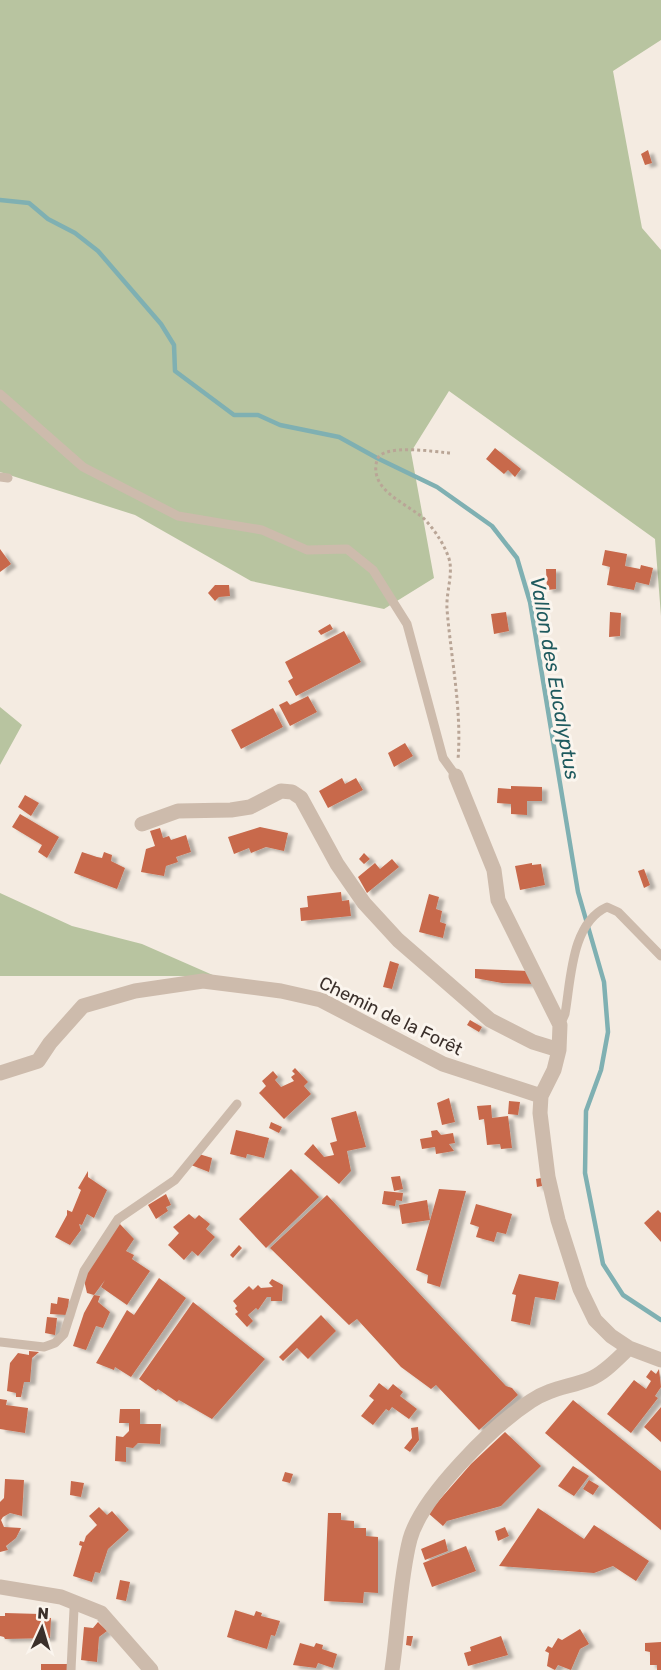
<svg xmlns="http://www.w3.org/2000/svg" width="661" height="1670" viewBox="0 0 661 1670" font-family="Rubik,sans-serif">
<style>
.green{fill:#b8c4a0}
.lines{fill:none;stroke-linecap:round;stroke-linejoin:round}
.stream{stroke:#7fb0b2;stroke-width:4.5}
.building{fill:#c8694b;filter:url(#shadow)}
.path{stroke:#b9a596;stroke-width:3;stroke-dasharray:3 3;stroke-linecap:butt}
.service{stroke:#cdbbac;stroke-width:9}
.minor{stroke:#cdbbac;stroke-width:15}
.labels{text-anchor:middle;stroke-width:6;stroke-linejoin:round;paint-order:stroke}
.street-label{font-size:18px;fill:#3b302b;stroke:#fbf5ee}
.water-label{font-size:20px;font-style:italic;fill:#1f5a5e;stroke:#fbf5ee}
</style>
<defs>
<filter id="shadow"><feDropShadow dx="5.5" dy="3" stdDeviation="1.5" flood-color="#0004"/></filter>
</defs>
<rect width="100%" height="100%" fill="#f4ebe1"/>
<path class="green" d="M0,0h661v40l-48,31 29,157 19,22v366l-6,-77 -206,-148 -38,61 23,126 -50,31 -133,-28 -116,-66 -135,-43z
M0,707l22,18 -22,40z
M0,893l72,33 70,18 73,32h-215z"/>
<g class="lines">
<path class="stream" d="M0,200l29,3 19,16 27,14 23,18 63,73 13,21 1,26 59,44h24l22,10 59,12 38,21 60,29 55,39 25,32 13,44 48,290 26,90 4,50 -7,38 -15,41 -1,62 18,91 20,31 38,25"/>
</g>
<path class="building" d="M648,150l4,13 -7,2 -4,-11z
M495,448l26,21 -6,8 -7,-7 -4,4 -18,-15z
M0,549l11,15 -11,8z
M605,550l22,4 -2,12 15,3 1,-4 12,3 -4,17 -13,-3 -2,8 -27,-5 3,-18 -8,-2z
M546,569h10v20l-9,1z
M215,585h14l1,11 -11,1 -4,4 -7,-8z
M506,612l3,19 -15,3 -3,-20z
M610,612l11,1 -1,23 -11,1z
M330,624l3,5 -12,6 -3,-4z
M344,631l17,31 -65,34 -8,-15 5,-3 -8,-16z
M308,696l9,16 -27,14 -11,-21 8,-4 3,4z
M273,708l10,19 -42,22 -10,-19z
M405,743l8,13 -19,11 -6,-14z
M342,778l3,6 11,-6 7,12 -35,18 -9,-17z
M511,786l31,1v14h-15v14l-16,-1v-10l-14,-1 1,-15 13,1z
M25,795l14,8 -8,13 -13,-9z
M20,814l39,23 -12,21 -9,-6 4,-7 -30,-18z
M260,827l28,6 -4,18 -18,-4 -15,6 -2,-5 -15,6 -6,-17z
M160,828l3,10 6,-2 2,4 15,-5 5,17 -15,5 2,5 -12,4 -2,10 -23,-4 5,-23 9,-3 -5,-15z
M82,852l15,5 5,1 2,-6 8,3 -1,6 14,7 -8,21 -43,-16z
M364,853l6,6 -6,5 -5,-5z
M392,859l7,8 -32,26 -9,-16 17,-14 5,6z
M532,863v2l9,-1 4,21 -25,5 -5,-24z
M644,869l6,16 -6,3 -6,-17z
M341,892l1,9 7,-1 2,16 -50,5 -1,-13 8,-1 -1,-11z
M429,894l10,3 -3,12 6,2 -2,11 6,2 -3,14 -24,-6z
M390,961l9,3 -7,25 -9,-2z
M475,969l55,2 6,13 -34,-1 -27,-5z
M470,1020l12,7 -3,5 -12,-7z
M295,1068l13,14 -4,4 7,8 -27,25 -25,-26 7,-7 -4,-5 11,-10 5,6 -3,3 6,7 13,-6 -3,-4 4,-3 -3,-3z
M449,1098l6,24 -13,3 -5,-22z
M509,1101l11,1 -2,13 -10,-1z
M491,1105l1,13 16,-2 4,32 -11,1 -1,-5 -13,1 -3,-26 -5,1 -2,-14z
M356,1111l10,36 -19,4 4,20 -12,13 -35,-30 9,-10 11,13 10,-2 -4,-12 7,-2 -6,-23z
M271,1122l11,5 -3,6 -10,-5z
M236,1130l33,8 -5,20 -17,-4 -1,4 -16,-4z
M437,1130l4,5 12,-2 2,10 -6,1 5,7 -18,3 -1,-7 -13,2 -2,-10 12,-2 -1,-6z
M199,1154l13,4 -3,14 -18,-7z
M291,1169l28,28 -53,51 -27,-29z
M88,1171v6l19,13 -13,28 -7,-4 -5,11 -3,-1 2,6 -11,15 -15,-8 12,-22v-5l5,2 9,-22 -3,-2z
M400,1176l3,13 -9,2 -3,-14z
M541,1178l1,8 -5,1 -1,-8z
M439,1189l27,2 -26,96 -13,-4 1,-8 -12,-5z
M384,1191l19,2 -1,8 -6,-1 -1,6 -13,-2z
M166,1194l5,11 -5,2 2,4 -12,8 -8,-14z
M327,1195l179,191 6,2 6,7 -39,35 -43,-45 -5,4 -30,-22 -44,-48 -8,6 -79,-77z
M427,1200l3,20 -28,4 -3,-19z
M476,1204l36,10 -6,20 -9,-2 -3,10 -18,-5 3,-10 -9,-3z
M658,1210l3,3v29l-17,-19z
M189,1214l6,5 4,-4 11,9 -4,5 9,8 -17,19 -6,-5 -8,9 -16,-15 11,-12 -6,-6z
M119,1223l15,16 -8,12 8,4 -2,4 18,12 -23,34 -26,-18 4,-7 -11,15 6,1 -2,6 12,10 -7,16 -7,-2 -10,24 -13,-4 11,-33 10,-18 -7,-2 -4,-17z
M239,1245l3,3 -9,10 -3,-3z
M519,1274l40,8 -4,18 -20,-3 -5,28 -19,-4 5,-26 -4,-1z
M159,1278l27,20 -55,79 -16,-10 -1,3 -18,-7 31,-53 7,5z
M272,1279l11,6 -1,16h-11v-4h-4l-9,13 -2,-2 -8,7 5,6 -6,6 -12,-13 3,-2 -3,-4 2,-2 -4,-5 16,-15 4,4 5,-5 3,3 12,-1 -4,-4z
M58,1297l11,2 -2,16 -17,-1 1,-11 6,1z
M193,1302l72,57 -53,60 -33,-19 -2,2 -19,-13 -2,2 -17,-12z
M321,1315l15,16 -28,28 -11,-11 -14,13 -4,-4z
M47,1317l10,1 -2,17 -10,-2z
M29,1351l10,1 -7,6 -2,24h-6l-3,15h-5v-4l-9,-2 3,-28 8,-10 11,2z
M659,1369l2,18 -6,9 3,2 -27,35 -24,-19 27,-34 12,9 5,-8 -5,-4 5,-7 5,4z
M379,1383l9,7 5,-6 10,8 -3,4 17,13 -8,10 -17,-12 -3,4 -3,-2 -13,16 -12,-9 13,-16 -5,-4z
M0,1399l7,1 -1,5 22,3 -3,25 -25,-4z
M573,1400l88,71v59l-116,-97z
M661,1407v35l-17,-15z
M120,1409h20v15h21l-1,20 -22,-1 -5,5 -7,-1v15l-11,-1 1,-25 7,1 6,-6v-8h-10z
M418,1427l1,13 -9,12 -6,-4 8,-10 -1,-10z
M505,1432l36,34 -40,40 -54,15 -4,5 -15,-13 43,-49z
M573,1466l16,10 -15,20 -16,-10z
M285,1472l8,2 -3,9 -8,-2z
M5,1479l19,1 -2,36 -12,-3 -7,4 -2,3 3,7 17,1 -5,10 -10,8 2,4 -8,2v-50l4,-4z
M589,1480l10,6 -6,9 -10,-6z
M71,1481l13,2 -3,14 -11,-2z
M99,1507l8,8 5,-4 17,19 -21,19 -8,24 -5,-1 -3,10 -19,-6 9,-30 -3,-1 1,-4 4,1 2,-6 11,-11 -8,-9z
M538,1508l46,31 10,-14 55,36 -13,20 -23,-15 -19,7 -95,-7z
M328,1513h13v7l13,1v7h12v8l12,1v56l-14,-1 -1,11 -39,-2z
M505,1527l4,9 -11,5 -3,-10z
M445,1539l3,12 -23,9 -4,-11z
M466,1546l10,25 -44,16 -9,-24z
M120,1580l10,2 -4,19 -10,-2z
M235,1610l19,6 2,-5 6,2 -1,3 19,5 -5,15 -4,-1 -4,14 -40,-12z
M5,1613l35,1v3l11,1 -1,20 -45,1 -1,-2 -4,-1v-20h5z
M98,1622l9,9 -8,6 -2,25 -16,-2 3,-33 9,1z
M580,1629l9,15 -9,5 -9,21 -13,-5 -3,5 -8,-4 2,-13 -4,-2 3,-5 4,2 6,-10 4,2z
M407,1636h6l-2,10 -5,-1z
M501,1636l7,19 -40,11 -4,-13 7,-2 -1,-4z
M661,1642v28h-4v-5h-7v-13l-5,-1v-8z
M300,1643l14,4 2,-4 7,2 -1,4 15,5 -4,14 -15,-5 -2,5 -23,-3z
M41,1664h27v6h-27z"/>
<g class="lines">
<path class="path" d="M450,453c-14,-1 -68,-10 -73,7 -8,28 24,41 41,54 8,5 16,16 21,24 4,6 10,18 11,25 2,15 -4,31 -3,46 4,50 15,100 11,151"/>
<path class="service" d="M0,394l83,73 95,49 84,14 45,20 40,-1 26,21 34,54 36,134 13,18
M0,477l8,1
M560,1025l5,-11c6,-34 6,-91 42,-107l11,5 43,44
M0,1342l44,5 11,-4 9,-9 20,-63 34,-52 57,-39 62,-76
M71,1670l3,-61 4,-5"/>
<path class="minor" d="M456,776l38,94 4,30 62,125 -1,25 -5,20 -13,26 -1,17 8,64 10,43 22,69 15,31 16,16 18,12
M142,824l36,-13 53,-1 19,-3 31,-16 11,1 9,6 36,66 27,39 34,37 92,80 43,22 26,8
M0,1073l38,-12 12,-18 33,-37 52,-15 68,-10 78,10 40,9 122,64 98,32
M0,1587l61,10 40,16 50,57
M392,1670c6,-40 8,-93 18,-131 12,-43 83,-113 121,-138 19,-13 39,-14 59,-22 15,-6 28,-21 39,-31l32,12"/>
</g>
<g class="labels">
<g class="street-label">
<text transform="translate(391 1016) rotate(26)" y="6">Chemin de la Forêt</text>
</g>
<g class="water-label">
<text transform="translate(555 678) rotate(80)" y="7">Vallon des Eucalyptus</text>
</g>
</g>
<g transform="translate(42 1628) rotate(4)" stroke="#fbf5ee" stroke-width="4.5" paint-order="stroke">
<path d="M0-4.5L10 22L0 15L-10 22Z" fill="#3b302b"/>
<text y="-9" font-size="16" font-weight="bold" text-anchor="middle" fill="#3b302b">N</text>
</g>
</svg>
